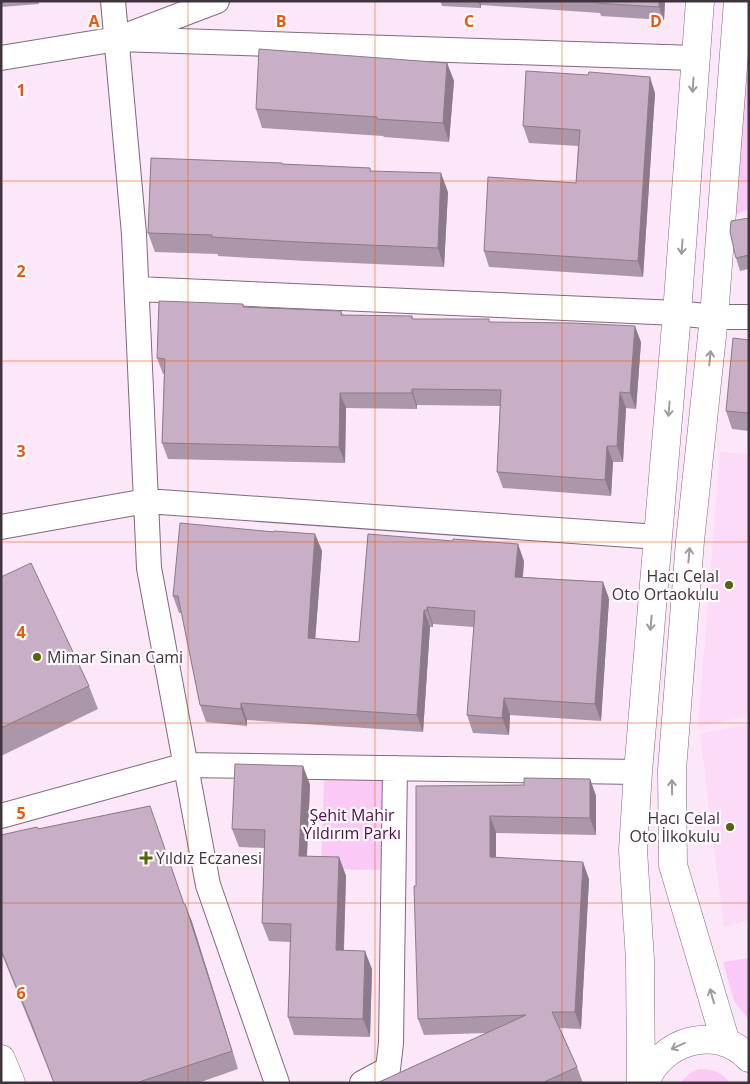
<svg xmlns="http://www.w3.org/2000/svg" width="750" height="1084" viewBox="0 0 750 1084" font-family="'Open Sans',sans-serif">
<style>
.built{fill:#fbdbf8}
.green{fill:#fbc9f6}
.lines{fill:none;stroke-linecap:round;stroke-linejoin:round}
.street-casing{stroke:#80697e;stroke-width:26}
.secondary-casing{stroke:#80697e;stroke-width:29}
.street{stroke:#fff;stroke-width:24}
.secondary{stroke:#fff;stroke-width:28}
.wall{fill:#ac96a9}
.shaded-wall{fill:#8c7a8a}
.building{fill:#c8afc5;stroke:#8c7a8a}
.oneway{stroke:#a09a9e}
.grid{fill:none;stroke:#e8590c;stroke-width:1;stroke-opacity:0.55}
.poi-dot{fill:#56640a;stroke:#fffafe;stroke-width:2}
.labels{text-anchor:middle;stroke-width:4.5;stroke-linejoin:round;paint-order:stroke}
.poi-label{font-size:16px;fill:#40353e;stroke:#fffafe;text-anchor:end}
.park-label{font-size:16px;fill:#500c4e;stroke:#fffafe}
.grid-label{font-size:16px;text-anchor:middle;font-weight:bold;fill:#e8590c;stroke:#fffafe;stroke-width:4.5;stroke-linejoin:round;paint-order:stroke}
</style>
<rect width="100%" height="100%" fill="#fce7f9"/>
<path class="built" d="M720,452l29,2v262l-51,11z
M749,724v196l-25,7 -24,-193z"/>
<path class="green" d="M749,77v132l-16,7 9,-136z
M324,780h60l-2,90 -61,-1z
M749,958v62l-15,-19 -11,-39z
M699,1069c13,0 23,3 31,14h-50l10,-10z"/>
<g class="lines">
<g class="street-casing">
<path id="street" d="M113,1l21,233 15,334 59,317 69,198
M117,39l578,19
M1,58l116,-19 100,-38
M137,289l540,24 37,4h35
M1,527l145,-26 512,36
M1,816l185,-51 452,7
M362,1083l26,-14 3,-26 4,-275"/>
</g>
<g class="secondary-casing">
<path id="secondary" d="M726,1043l-53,-178 -1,-95 18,-229 24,-224 24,-316
M1,1059l10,24
M641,1083l-1,-123 -7,-110 5,-78 39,-459 23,-312
M645,1083c15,-42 71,-60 104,-25"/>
</g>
<use href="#street" class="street"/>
<use href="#secondary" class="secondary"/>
</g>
<path class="wall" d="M1,1h38v3l-38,3z
M440,1h225l-1,19 -63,-4 -1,-3 -119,-8v3l-39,-2z
M447,63l7,18 -5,61 -65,-5 -1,-1 -121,-8 -6,-19z
M655,93l-12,184 -154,-10 -5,-16 92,-68 2,-37 -49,-3 -6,-17z
M282,163l1,1 87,4 1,3 77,21 -4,75 -138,-6 -88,-5v-2l-63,-2 -7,-19z
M749,218v51l-9,2 -4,-13z
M243,304l1,3 97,4 2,4 69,1 1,3 77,3 151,20 -5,67 -10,-1 -3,54h-10l-2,34 -108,-8 -6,-16 3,-66 -83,-1v4l-71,-1 -1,55 -177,-4 -6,-16 2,-69h-1l-6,-16z
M749,340v91l-17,-2 -6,-18z
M274,532l41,2 7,17 -7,88 44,3 9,-108 156,27 -1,16 80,5 6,17 -8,122 -91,-6 -1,20 -36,-2 -6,-18 7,-88 -41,-3v3h-3l-7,105 -176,-12v6l-41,-4 -6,-17 -18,-92h-3l-6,-17z
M1,577l88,109 9,23 -97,47z
M303,766l7,19 -3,71 32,1 7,19 -2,74 28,19 -2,68 -76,-2 -6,-18 2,-75 -21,-1 -7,-18 2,-75 -25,-1 -7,-18z
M590,779l6,17v39l-100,-2v24l93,22 -8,150 -21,-1 17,39 6,16h-206l109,-50 -62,2 -6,-16 -2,-233 108,-1z
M150,806l34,98 8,18 46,147 -40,14h-144l-53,-131v-117l37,-6z"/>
<path class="shaded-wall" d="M478,1h2l1,4v3z
M659,1h6l-1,19 -5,-13z
M447,63l7,18 -5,61 -6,-19z
M650,77l5,16 -12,184 -5,-16z
M441,173l7,19 -4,75 -6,-19z
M635,326l6,16 -5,67 -6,-16z
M412,389l5,16v4l-5,-16z
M620,392l6,16 -3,54 -6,-16z
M340,393l6,15 -1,55 -6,-16z
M607,446l6,16 -2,34 -6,-16z
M315,534l7,17 -8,104 -6,-17z
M518,544l6,17 -3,33 -6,-17z
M603,582l6,17 -8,122 -6,-17z
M427,607l6,17v3l-6,-17z
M424,610l6,17 -7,105 -6,-17z
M504,698l6,17 -1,20 -7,-17z
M241,703l6,17v6l-6,-17z
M303,766l7,19 -4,89 -7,-18z
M590,779l6,17v39l-6,-17z
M490,816l6,17v40l-6,-16z
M339,857l7,19 -3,92 -7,-18z
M583,862l6,17 -8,150 -6,-17z
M185,904l7,18 46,147 -6,-18z
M365,951l7,18 -2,68 -7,-18z"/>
<path class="building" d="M596,1h63v6l-63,-4z
M259,49l188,14 -4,60 -66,-4v-2l-121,-8z
M526,71l62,4 1,-3 61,5 -12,184 -154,-10 4,-74 88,6 4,-53 -57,-4z
M151,158l131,5v1l88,4v3l71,2 -3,75 -139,-6 -88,-5 1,-2 -64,-2z
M749,218v37l-13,3 -6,-26 1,-11z
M159,301l84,3v3l98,4v4l71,1v3h77v3l84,1 62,3 -5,67 -10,-1 -3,54h-10l-2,34 -108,-8 4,-82 -89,-1v4h-72l-1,54 -177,-4 3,-84 -8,-1z
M733,338l16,2v73l-23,-2z
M180,523l94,9v-1l41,3 -7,104 51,4 9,-108 85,7v-2l65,5 -3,33 88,5 -8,122 -91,-6 -2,20 -35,-3 8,-104 -48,-4v3h-3l-7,105 -176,-12v6l-41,-4 -22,-109h-5z
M31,563l58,123 -88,42v-151z
M235,764l68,2 -4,90 40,1 -3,93 29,1 -2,68 -75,-2 3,-93 -29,-1 3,-93 -33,-1z
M524,778l66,1v39l-100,-2v41l93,5 -8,150h-23l25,55 -35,16h-165l149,-68 -108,4 -4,-133h2v-100l108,-1z
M150,806l34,98h1l47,147 -96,32h-82l-22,-58 -31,-75v-115l36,-8 1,2z"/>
<defs><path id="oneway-shaft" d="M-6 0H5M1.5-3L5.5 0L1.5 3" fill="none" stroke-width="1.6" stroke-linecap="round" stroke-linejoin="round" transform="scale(1.25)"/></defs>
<g class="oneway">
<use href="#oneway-shaft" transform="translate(693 85) rotate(94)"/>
<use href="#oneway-shaft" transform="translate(682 247) rotate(94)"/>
<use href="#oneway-shaft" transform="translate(710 358) rotate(-84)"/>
<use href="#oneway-shaft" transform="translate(669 409) rotate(95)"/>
<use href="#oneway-shaft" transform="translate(689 555) rotate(-85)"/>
<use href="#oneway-shaft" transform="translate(651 623) rotate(95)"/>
<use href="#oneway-shaft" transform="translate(672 787) rotate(-91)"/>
<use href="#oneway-shaft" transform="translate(712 996) rotate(-106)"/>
<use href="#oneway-shaft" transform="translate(678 1046) rotate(155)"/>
</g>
<path class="grid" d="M188,1v1082M375,1v1082M562,1v1082M1,181h748M1,361h748M1,542h748M1,723h748M1,903h748"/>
<g class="poi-dot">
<circle cx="729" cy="585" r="5"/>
<circle cx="37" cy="657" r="5"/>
<circle cx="730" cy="827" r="5"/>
<path d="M143.5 850.5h5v5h5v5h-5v5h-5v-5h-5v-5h5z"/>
</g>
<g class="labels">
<g class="poi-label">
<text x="719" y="582">Hacı Celal<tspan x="719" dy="18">Oto Ortaokulu</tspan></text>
<text x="47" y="663" text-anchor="start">Mimar Sinan Cami</text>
<text x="720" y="824">Hacı Celal<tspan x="720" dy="18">Oto İlkokulu</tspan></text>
<text x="156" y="864" text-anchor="start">Yıldız Eczanesi</text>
</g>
<g class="park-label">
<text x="352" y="821">Şehit Mahir<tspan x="352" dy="18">Yıldırım Parkı</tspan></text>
</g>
</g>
<g class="grid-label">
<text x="94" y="27">A</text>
<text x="281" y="27">B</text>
<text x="469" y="27">C</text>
<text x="656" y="27">D</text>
<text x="21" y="96">1</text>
<text x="21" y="277">2</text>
<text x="21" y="457">3</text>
<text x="21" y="638">4</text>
<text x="21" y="819">5</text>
<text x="21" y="999">6</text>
</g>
<rect width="750" height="1084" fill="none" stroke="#40353e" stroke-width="5"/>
</svg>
